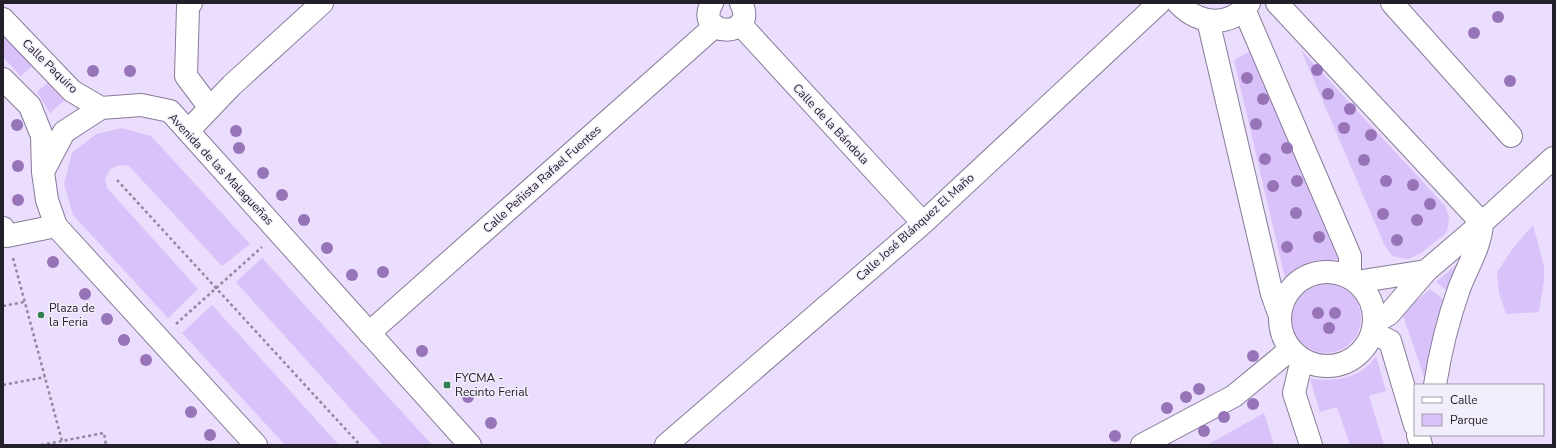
<svg xmlns="http://www.w3.org/2000/svg" width="1556" height="448" viewBox="0 0 1556 448" font-family="'Nunito Sans',sans-serif">
<style>
.green{fill:#d9c1fa}
.lines{fill:none;stroke-linecap:round;stroke-linejoin:round}
.minor-casing{stroke:#877b98;stroke-width:24}
.major-casing{stroke:#877b98;stroke-width:24}
.path{stroke:#91889e;stroke-width:2.5;stroke-dasharray:3 3;stroke-linecap:butt}
.minor{stroke:#fff;stroke-width:22}
.major{stroke:#fff;stroke-width:22}
.tree{fill:#9774b8}
.poi-dot{fill:#318051;stroke:#f3eefb;stroke-width:1.5}
.labels{text-anchor:middle;stroke-width:3;stroke-linejoin:round;paint-order:stroke}
.street-label{font-size:12px;fill:#24202b;stroke:#f3eefb}
.poi-label{font-size:12px;fill:#24202b;stroke:#f3eefb;text-anchor:start}
</style>
<rect width="100%" height="100%" fill="#eaddfd"/>
<path class="green" d="M3,34l30,31 -12,11 -18,-19z
M1301,50l144,156 4,11 -2,15 -26,21 -13,6 -16,-3 -8,-12z
M1251,51l90,209h-24l-17,6 -15,12 -51,-218z
M49,82l12,13 3,6 -14,12 -13,-21z
M121,128l30,8 99,108 -28,22 -93,-100 -9,-1 -10,4 -5,10 2,9 91,101 -30,29 -95,-103 -9,-31 8,-31 24,-19z
M1533,225l11,41v14l-5,32 -33,2 -7,-21 -2,-21 17,-25z
M1471,252l-22,40 -13,-10z
M262,258l170,187h-49l-147,-163z
M1291 318a35 35 0 1 1 70 0a35 35 0 1 1-70 0Z
M1430,289l15,12 -9,22 -9,62 -25,-72z
M212,305l127,140h-54l-103,-112z
M1376,356l10,35 -17,5 15,49h-34l-13,-38 -17,5 -10,-33c26,2 50,1 66,-23z
M1264,413l10,32h-67z"/>
<g class="lines">
<g class="minor-casing">
<path id="minor" d="M191,3l-3,4 -2,69 24,32
M712,3c-19,35 47,36 29,0
M1178,3c21,22 52,25 71,0
M1277,3l205,220c-1,23 -15,44 -23,66 -11,31 -19,64 -24,96
M1392,3l119,133
M1244,9l106,247v21
M1208,20l64,274 8,22
M740,24l183,199
M3,228l4,8 49,-10
M1280 319a47 47 0 1 1 94 0a47 47 0 1 1-94 0Z
M1356,282l70,-11
M1374,323l15,-9 37,-43 56,-48 71,-65
M369,333l346,-307
M1373,333l17,8 25,84
M1302,359l-8,34 17,52
M1418,435l3,10
M666,445l257,-222 236,-220
M1142,445l92,-49 57,-47"/>
</g>
<g class="major-casing">
<path id="major" d="M3,19l69,72 29,17
M3,79l27,27 12,30 1,36 4,28 9,26 200,219
M188,131l44,-46 90,-82
M43,172l21,-40 37,-24 40,-3 29,6 300,334"/>
</g>
<path class="path" d="M117,180l243,265
M13,258l49,183
M3,306l21,-4
M176,324l86,-77
M3,385l42,-8
M41,445l63,-12 2,12"/>
<use href="#minor" class="minor"/>
<use href="#major" class="major"/>
</g>
<g class="tree">
<circle cx="1498" cy="17" r="6"/>
<circle cx="1474" cy="33" r="6"/>
<circle cx="1317" cy="70" r="6"/>
<circle cx="93" cy="71" r="6"/>
<circle cx="130" cy="71" r="6"/>
<circle cx="1247" cy="78" r="6"/>
<circle cx="1510" cy="81" r="6"/>
<circle cx="1328" cy="94" r="6"/>
<circle cx="1263" cy="99" r="6"/>
<circle cx="1350" cy="109" r="6"/>
<circle cx="1256" cy="124" r="6"/>
<circle cx="17" cy="125" r="6"/>
<circle cx="1344" cy="128" r="6"/>
<circle cx="236" cy="131" r="6"/>
<circle cx="1371" cy="135" r="6"/>
<circle cx="239" cy="148" r="6"/>
<circle cx="1287" cy="148" r="6"/>
<circle cx="1265" cy="159" r="6"/>
<circle cx="1364" cy="160" r="6"/>
<circle cx="18" cy="166" r="6"/>
<circle cx="263" cy="173" r="6"/>
<circle cx="1297" cy="181" r="6"/>
<circle cx="1386" cy="181" r="6"/>
<circle cx="1413" cy="185" r="6"/>
<circle cx="1273" cy="186" r="6"/>
<circle cx="282" cy="195" r="6"/>
<circle cx="18" cy="200" r="6"/>
<circle cx="1430" cy="204" r="6"/>
<circle cx="1296" cy="213" r="6"/>
<circle cx="1383" cy="214" r="6"/>
<circle cx="304" cy="220" r="6"/>
<circle cx="1417" cy="220" r="6"/>
<circle cx="1319" cy="237" r="6"/>
<circle cx="1397" cy="240" r="6"/>
<circle cx="1287" cy="247" r="6"/>
<circle cx="327" cy="248" r="6"/>
<circle cx="53" cy="262" r="6"/>
<circle cx="383" cy="272" r="6"/>
<circle cx="352" cy="275" r="6"/>
<circle cx="85" cy="294" r="6"/>
<circle cx="1318" cy="313" r="6"/>
<circle cx="1335" cy="313" r="6"/>
<circle cx="107" cy="319" r="6"/>
<circle cx="1329" cy="328" r="6"/>
<circle cx="124" cy="340" r="6"/>
<circle cx="422" cy="351" r="6"/>
<circle cx="1253" cy="356" r="6"/>
<circle cx="146" cy="360" r="6"/>
<circle cx="1199" cy="389" r="6"/>
<circle cx="468" cy="397" r="6"/>
<circle cx="1186" cy="397" r="6"/>
<circle cx="1253" cy="404" r="6"/>
<circle cx="1167" cy="408" r="6"/>
<circle cx="191" cy="412" r="6"/>
<circle cx="1224" cy="417" r="6"/>
<circle cx="491" cy="423" r="6"/>
<circle cx="1204" cy="431" r="6"/>
<circle cx="210" cy="435" r="6"/>
<circle cx="1115" cy="436" r="6"/>
</g>
<g class="poi-dot">
<circle cx="41" cy="315" r="4"/>
<rect x="443" y="381" width="8" height="8" rx="2"/>
</g>
<g class="labels">
<g class="street-label">
<text transform="translate(50 66) rotate(44)" y="4">Calle Paquiro</text>
<text transform="translate(831 124) rotate(47)" y="4">Calle de la Bándola</text>
<text transform="translate(221 169) rotate(47)" y="4">Avenida de las Malagueñas</text>
<text transform="translate(542 179) rotate(-42)" y="4">Calle Peñista Rafael Fuentes</text>
<text transform="translate(915 227) rotate(-42)" y="4">Calle José Blánquez El Maño</text>
</g>
<g class="poi-label">
<text x="49" y="312">Plaza de<tspan x="49" dy="14">la Feria</tspan></text>
<text x="455" y="382">FYCMA -<tspan x="455" dy="14">Recinto Ferial</tspan></text>
</g>
</g>
<rect width="1556" height="448" fill="none" stroke="#24202b" stroke-width="8"/>
<rect x="1414" y="384" width="130" height="52" fill="#f3eefb" stroke="#a09ca8"/>
<rect x="1422" y="397" width="20" height="6" fill="#ffffff" stroke="#a09ca8"/>
<text x="1450" y="404" font-size="12" fill="#24202b">Calle</text>
<rect x="1422" y="414" width="20" height="12" fill="#d9c1fa" stroke="#a09ca8"/>
<text x="1450" y="424" font-size="12" fill="#24202b">Parque</text>
</svg>
